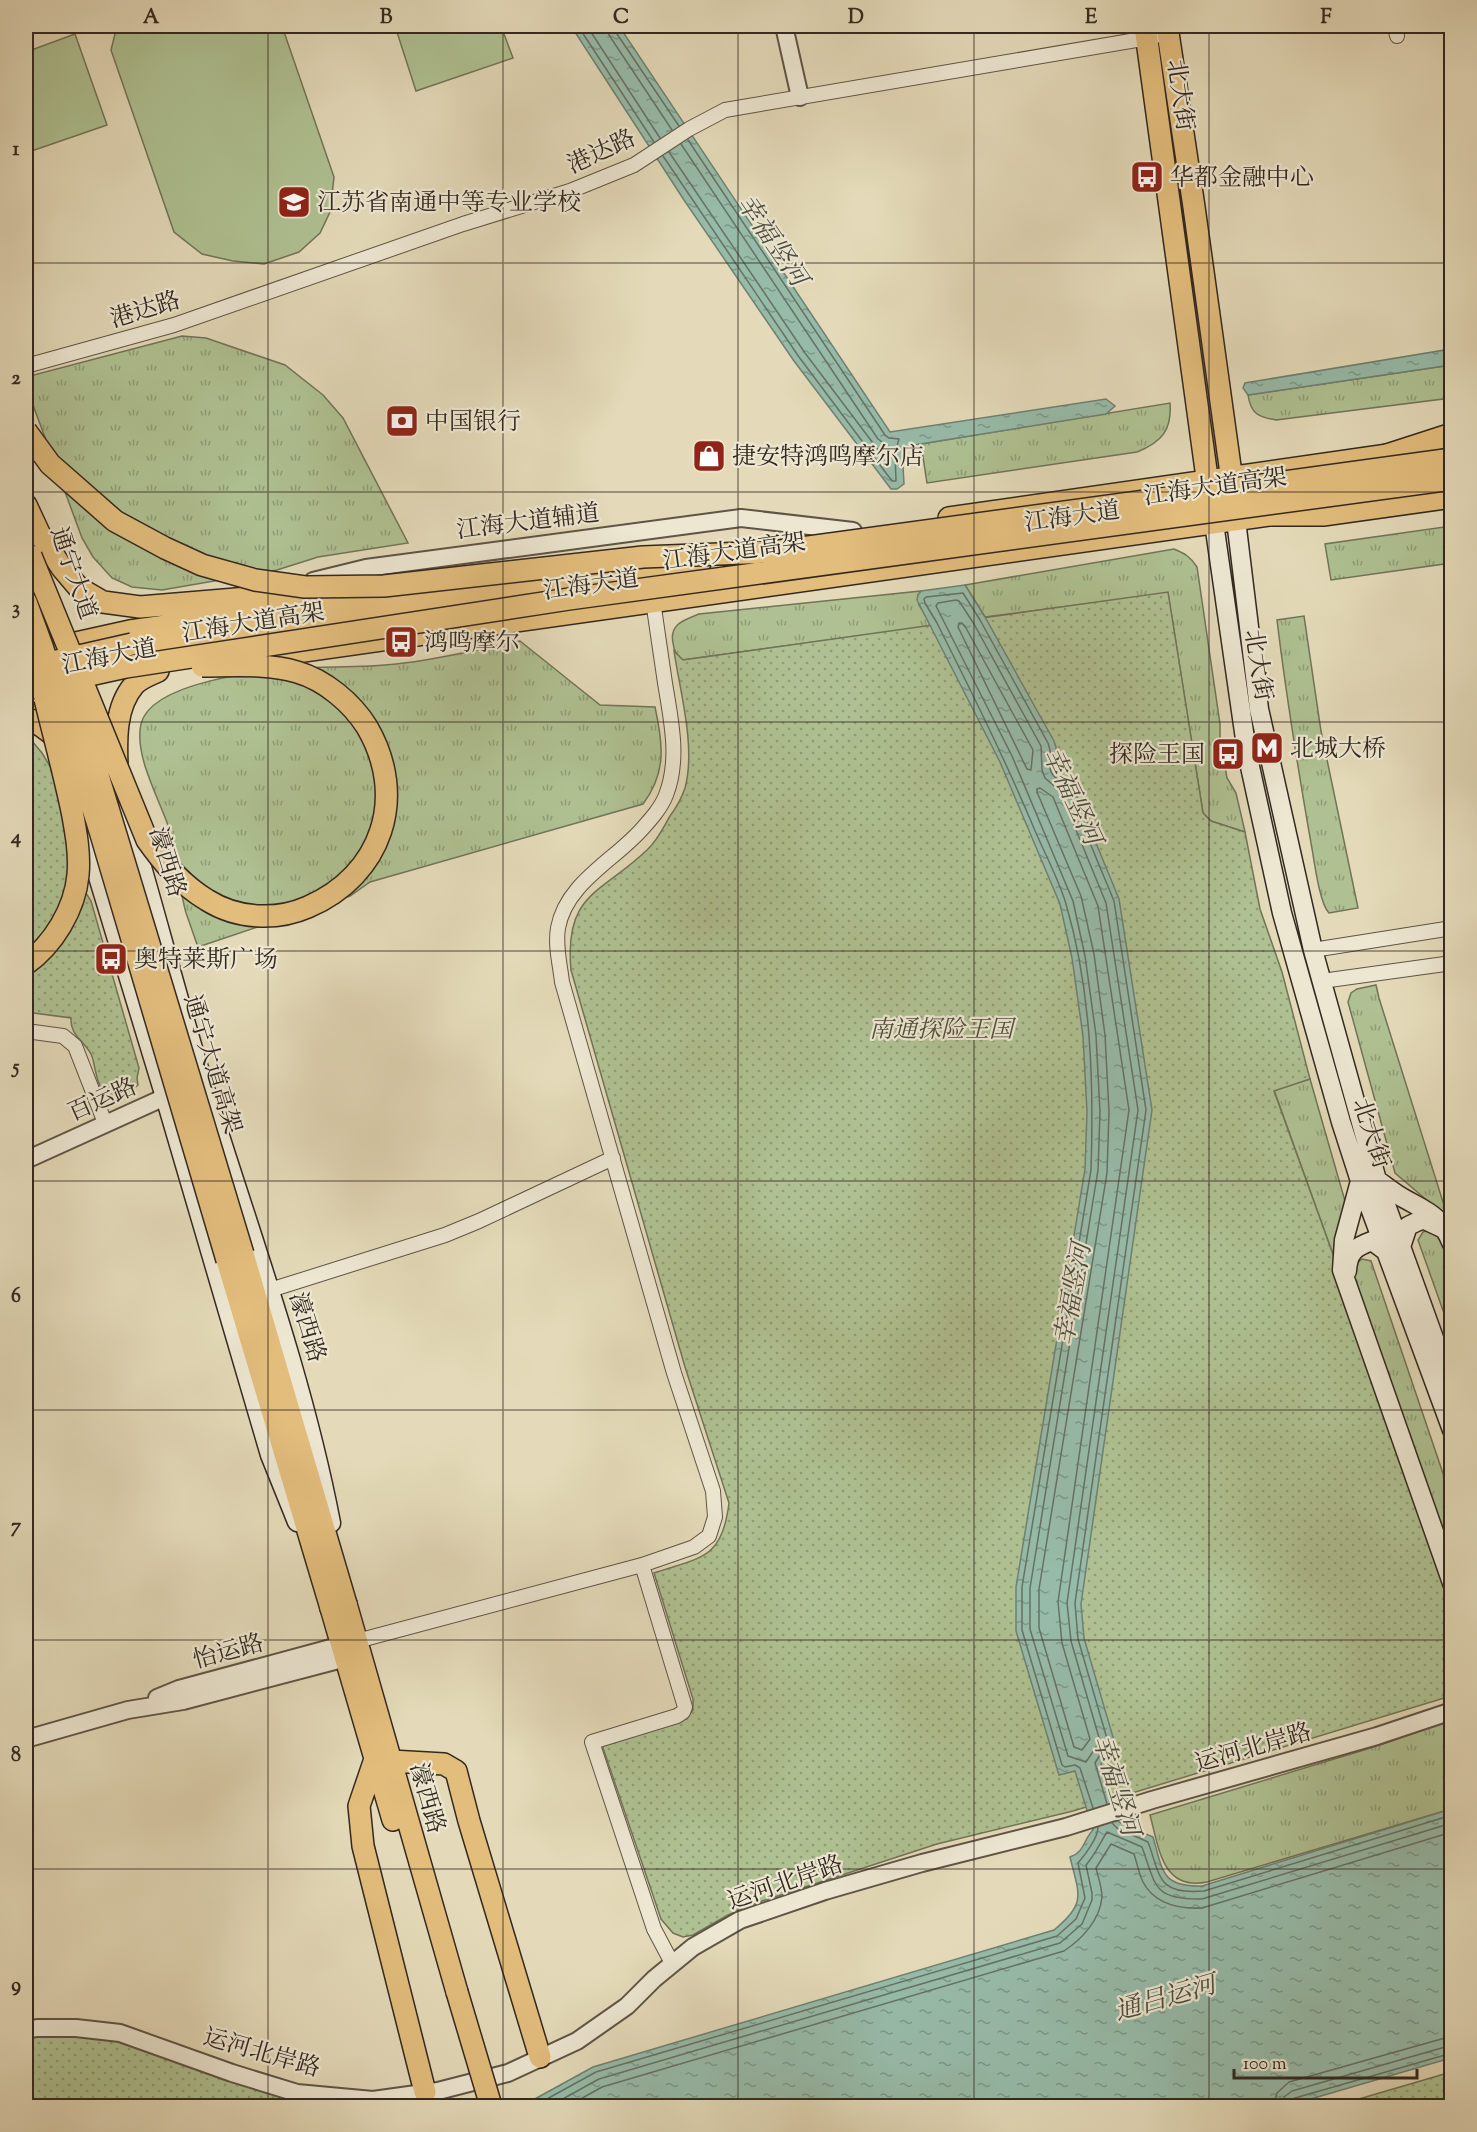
<svg xmlns="http://www.w3.org/2000/svg" width="1477" height="2132" viewBox="0 0 1477 2132" font-family="'Sorts Mill Goudy','Noto Serif SC',serif">
<style>
.grass{fill:url(#grass-tufts);stroke:#717459;stroke-width:1.5}
.park{fill:url(#park-dots);stroke:#717459;stroke-width:1.5}
.pitch{fill:#afc192;stroke:#717459;stroke-width:1.5}
.water{fill:url(#water-ripples);stroke:#6f8072;stroke-width:1.5}
.lines{fill:none;stroke-linecap:round;stroke-linejoin:round}
.shore{stroke:#657264;stroke-width:1.5}
.minor-casing{stroke:#5f5446;stroke-width:16}
.tertiary-casing{stroke:#5f5446;stroke-width:20}
.secondary-casing{stroke:#332820;stroke-width:21}
.primary-casing{stroke:#332820;stroke-width:24}
.trunk-casing{stroke:#332820;stroke-width:24}
.minor{stroke:#ede7d2;stroke-width:14}
.tertiary{stroke:#ede7d2;stroke-width:16}
.secondary{stroke:#ede7d2;stroke-width:18}
.primary{stroke:#e2bd7c;stroke-width:21}
.trunk{stroke:#e2bd7c;stroke-width:21}
.primary-bridge-casing{stroke:#332820;stroke-width:24;stroke-linecap:butt}
.trunk-bridge-casing{stroke:#332820;stroke-width:24;stroke-linecap:butt}
.primary-bridge{stroke:#e2bd7c;stroke-width:21}
.trunk-bridge{stroke:#e2bd7c;stroke-width:21}
.grid{fill:none;stroke:#332820;stroke-width:1.5;stroke-opacity:0.55}
.labels{text-anchor:middle;stroke-width:4.5;stroke-linejoin:round;paint-order:stroke}
.street-label{font-size:24px;fill:#332820;stroke:#ede7d2}
.poi-label{font-size:24px;fill:#332820;stroke:#ede7d2;text-anchor:start}
.park-label{font-size:24px;font-style:italic;fill:#524e3c;stroke:#ede7d2}
.water-label{font-size:26px;font-style:italic;fill:#4c4d42;stroke:#ede7d2}
.neatline{fill:none;stroke:#332820;stroke-width:2}
.grid-label{font-size:20px;text-anchor:middle;font-weight:bold;fill:#332820}
</style>
<defs>
<pattern id="grass-tufts" width="24" height="20" patternUnits="userSpaceOnUse" patternTransform="scale(1.5)"><rect width="24" height="20" fill="#afc192"/><path d="M3 7l-1-3M5 7V3M7 7l1-3M15 17l-1-3M17 17v-4M19 17l1-3" fill="none" stroke="#8f9d77"/></pattern>
<pattern id="park-dots" width="8" height="8" patternUnits="userSpaceOnUse" patternTransform="scale(1.5)"><rect width="8" height="8" fill="#afc192"/><path d="M2 2h.1M6 6h.1" fill="none" stroke="#8f9d77" stroke-width="1.8" stroke-linecap="round"/></pattern>
<pattern id="water-ripples" width="26" height="14" patternUnits="userSpaceOnUse" patternTransform="scale(1.5)"><rect width="26" height="14" fill="#97bba9"/><path d="M2 4q2-2 4 0t4 0M15 11q2-2 4 0t4 0" fill="none" stroke="#7c9889"/></pattern>
</defs>
<rect width="100%" height="100%" fill="#e4dab9"/>
<filter id="stains"><feTurbulence type="fractalNoise" baseFrequency=".00333" numOctaves="4"/><feColorMatrix values="0 0 0 0 .2 0 0 0 0 .09 0 0 0 0 .02 0 0 0 .5 -.17"/></filter>
<radialGradient id="worn" r=".72"><stop offset=".6" stop-color="#630" stop-opacity="0"/><stop offset="1" stop-color="#630" stop-opacity=".3"/></radialGradient>
<path class="grass" d="M182,336l24,2 79,27 38,30 20,23 65,125 -90,14 -41,13 -115,20 -30,-3 -20,-9 -19,-21 -11,-19 -56,-152v-9z
M1451,365v33l-175,22c-18,-3 -25,-6 -28,-25z
M1170,403c2,27 -8,39 -33,49l-210,31 -6,-39z
M1451,526v37l-120,17 -6,-36z
M1174,549c10,4 17,8 23,18l23,157v14l7,40 9,15 9,39 -34,-11 -8,-8 -35,-220 -183,24 -20,-32z
M921,591l-3,4 1,10 13,21 -250,34c-6,-4 -8,-9 -9,-17 -4,-19 11,-23 26,-29z
M1304,616l17,115 37,177 -29,5c-10,-10 -15,-55 -18,-70 -13,-74 -25,-148 -34,-223z
M520,641l80,64 55,2c8,37 12,65 -12,97l-273,78 -20,14 -152,51c-4,-11 -8,-23 -12,-34 -8,-28 -8,-57 -17,-85 -10,-30 -35,-72 -28,-104 10,-42 118,-53 155,-56 33,-2 66,0 100,-4 42,-4 83,-15 124,-23z
M1376,985l3,13 69,220 -53,-45 -47,-171 3,-9 6,-4z
M1310,1079l35,122 -10,59 -61,-170z
M1430,1230l11,6 10,28v69l-33,-93 5,-8z
M1362,1259l9,2 79,233 1,-1v62l-98,-276 4,-16z
M1451,1720v89l-244,73c-45,9 -48,-34 -57,-67l224,-68z"/>
<path class="park" d="M1168,592l35,221 8,8 34,11 15,77 22,63 28,107 -36,12 61,169 116,341v95l-378,115 -136,33 -175,57 -34,14 -35,20 -10,2 -10,-4 -12,-14 -59,-174 76,-23 9,-5 6,-7v-11l-39,-126c47,-16 68,-13 75,-70l-44,-136 -114,-397c-7,-77 30,-76 76,-120 10,-9 16,-22 23,-34 6,-8 12,-19 15,-28 11,-41 -5,-96 -11,-137l9,9z
M26,738l6,3 10,12 12,20 30,117 7,11 48,167 -2,10 1,7c-6,6 -12,8 -20,11 -23,6 -21,-30 -27,-42 -8,-14 -21,-19 -20,-36l-45,-6z
M41,2035h27l54,6 147,52 50,10 54,3h-347v-69z
M1451,2072v34h-116z"/>
<path class="pitch" d="M117,26h165l52,151 -4,35 -10,21 -21,19 -35,12 -31,-3 -31,-7 -28,-22 -63,-182z
M395,26h106l12,32 -97,33z
M75,34l32,91 -81,28v-101z"/>
<path class="water" d="M571,26h48l271,406 216,-33 9,7 -9,8 -204,33 2,37 -7,5h-6l-97,-128 -110,-161z
M1451,349v16l-203,30 -5,-7 2,-5z
M965,585l20,32 69,124 2,6 -1,21 6,8 9,4 49,119 33,211 -71,494 3,34 31,106 -14,20 18,58 34,15c10,34 8,50 49,49l249,-77v249l-164,48h-765l71,-39 461,-137c33,-27 25,-35 16,-73 15,-5 13,-17 23,-27l-18,-59 -16,4 -43,-144v-44l69,-418 2,-57 -4,-76 -11,-78 -12,-54 -60,-142 -83,-162 1,-5 3,-4z"/>
<g class="lines">
<path class="shore" d="M578,26l76,116
M587,26l73,112
M607,26l2,9 63,95
M614,26l1,5 64,95
M669,152l136,201 77,102 4,1 2,-10 -10,-7 -197,-295
M663,156l136,201 93,124h4l-1,-28 4,-14 -10,-1 -4,-3 -197,-295
M956,600l3,1 15,23 67,122 1,24 3,8 15,13 46,112 32,207 -71,493 4,38 29,100 -14,21 -18,-6 -38,-127v-41l68,-418 2,-58 -4,-77 -11,-79 -12,-55 -61,-145 -76,-150 2,-3z
M959,623h3l4,5 67,122 -2,20 -4,-1 -69,-142z
M1040,788l13,9 45,109 31,204 -71,492 4,41 28,96 -8,11 -8,-3 -35,-119v-39l68,-416 2,-61 -4,-77 -11,-81 -13,-58 -44,-104v-3z
M1093,1808l-13,-40 -5,-3 -10,2 -3,-2 -40,-135v-43l69,-417c3,-88 0,-181 -25,-266 -7,-24 -20,-48 -30,-71 -30,-72 -64,-140 -99,-210l-12,-20 -1,-4 2,-2 37,-4 17,27 68,123c9,23 -10,25 18,42l48,116 32,209 -71,493 3,36 30,103 -13,21 12,41
M1112,1823l5,5 31,14c13,35 9,53 56,49l248,-76
M534,2106l62,-34 461,-136 19,-17 9,-21 -7,-35c7,-8 20,-25 20,-36
M550,2106l49,-27 461,-136 22,-19 10,-24v-7l-6,-28c9,-10 14,-22 21,-33l35,15c14,39 11,53 60,52l250,-76
M568,2106l34,-19 462,-136c18,-12 36,-31 38,-54 0,-10 -4,-20 -6,-29l15,-24 23,10c3,9 5,20 9,28 12,23 36,27 59,26l250,-76
M1273,2106l4,-13 12,-11 163,-46
M1282,2106l2,-9 8,-6 160,-46
M1290,2106l1,-5 4,-3 157,-45"/>
<g class="minor-casing">
<path id="minor" d="M1395,26l2,10
M26,366l148,-41 289,-101 107,-33 64,-26 55,-36 36,-19 429,-73
M1313,950l139,-22
M1322,981l130,-18
M26,1031l37,5 12,10 30,77
M270,1290l175,-55 34,-14 134,-63
M642,1565l43,142 -2,5 -6,4 -85,26 62,187 18,34
M357,1641l285,-76 52,-18 15,-11 6,-19 -2,-26 -39,-118 -112,-391c-2,-18 -7,-36 -4,-54 8,-45 57,-68 84,-99 9,-10 19,-21 24,-34 14,-36 5,-75 -1,-112 -4,-27 -8,-55 -12,-82"/>
</g>
<g class="tertiary-casing">
<path id="tertiary" d="M784,26l16,71
M313,581l53,-13 375,-50 112,13
M26,1160l139,-63
M157,1698l22,-9 163,-44
M26,1739l102,-29 55,-9 163,-43
M26,2030l11,-2h39l44,5 112,40 65,20 76,7 65,-9 70,-18 69,-32 50,-35 27,-27 39,-32 47,-27 85,-29 97,-28 144,-36 86,-27 225,-64 75,-25"/>
</g>
<g class="secondary-casing">
<path id="secondary" d="M1236,520l23,189 54,241 64,230 75,208
M1214,523l33,230 35,160 59,209 19,59 92,249
M124,806c28,91 51,184 79,276 45,146 99,290 128,441
M81,821l84,276 105,358 27,67
M1377,1180c9,6 18,14 28,19 25,14 35,16 47,45
M1360,1181l-16,59 -2,30 110,313
M1401,1247l7,-21 15,-7 19,9
M1347,1271c1,-19 8,-24 25,-30l15,11"/>
</g>
<g class="primary-casing">
<path id="primary" d="M1145,26l64,466
M1167,26l27,181 39,281
M26,505l13,28 23,35 17,20 24,14 37,5 108,-9h39
M949,518l453,-65
M26,654l104,-23 271,-38
M240,660l1050,-148
M26,700l36,-9
M26,718l10,4 19,14
M117,766c-1,-26 -2,-59 17,-81 6,-7 16,-10 24,-14
M346,1604l111,388
M331,1608l62,212
M375,1759l-16,47 4,40 62,246
M391,1761l53,3 12,7 13,50 71,236"/>
</g>
<g class="trunk-casing">
<path id="trunk" d="M1384,456l68,-22
M1272,515h51l129,-18
M132,644l568,-81
M243,1254l103,350
M227,1260l104,348"/>
</g>
<use href="#minor" class="minor"/>
<use href="#tertiary" class="tertiary"/>
<use href="#secondary" class="secondary"/>
<use href="#primary" class="primary"/>
<use href="#trunk" class="trunk"/>
<g class="primary-bridge-casing">
<path id="primary-bridge" d="M457,1992l34,114"/>
</g>
<g class="trunk-bridge-casing">
<path id="trunk-bridge" d="M26,431l24,33 65,57 50,27 37,17 53,15 50,7 79,-1 259,-29 129,-5 680,-93
M31,556l116,284c17,24 35,45 60,60 30,19 69,21 101,7 74,-32 100,-110 59,-180 -15,-24 -42,-47 -70,-55 -30,-9 -64,-6 -95,-6
M26,602l16,44 58,185 127,429
M26,668l106,-24
M70,683l173,571
M26,689l100,-22 443,-68 883,-120
M26,964c27,-19 49,-55 52,-89 2,-21 -2,-43 -6,-64 -8,-38 -18,-75 -27,-112"/>
</g>
<use href="#primary-bridge" class="primary-bridge"/>
<use href="#trunk-bridge" class="trunk-bridge"/>
</g>
<path class="grid" d="M268,26v2080M503,26v2080M738,26v2080M974,26v2080M1209,26v2080M26,263h1426M26,492h1426M26,722h1426M26,951h1426M26,1181h1426M26,1410h1426M26,1640h1426M26,1869h1426"/>
<defs>
<g id="bus-square" transform="scale(1.725)"><rect x="-9" y="-9" width="18" height="18" rx="4" fill="#8f2418" stroke="#ede7d2"/><path d="M-5-6H5V4H4V6H2V4H-2V6H-4V4H-5ZM-3.5-4V0h7V-4ZM-3.5 1.2v1.5H-2V1.2ZM2 1.2v1.5H3.5V1.2Z" fill="#fff"/></g>
<g id="school-square" transform="scale(1.725)"><rect x="-9" y="-9" width="18" height="18" rx="4" fill="#8f2418" stroke="#ede7d2"/><path d="M0-5L7-2L0 1L-7-2ZM-4 1L0 2.5L4 1V4Q0 6-4 4Z" fill="#fff"/></g>
<g id="bank-square" transform="scale(1.725)"><rect x="-9" y="-9" width="18" height="18" rx="4" fill="#8f2418" stroke="#ede7d2"/><path d="M-6-4H6V4H-6ZM0-2.3a2.3 2.3 0 1 0 0 4.6a2.3 2.3 0 1 0 0-4.6Z" fill="#fff"/></g>
<g id="shop-square" transform="scale(1.725)"><rect x="-9" y="-9" width="18" height="18" rx="4" fill="#8f2418" stroke="#ede7d2"/><path d="M-5-2.5h2.3a2.7 3.5 0 0 1 5.4 0H5L5.5 6h-11ZM-1.5-2.5h3a1.5 2.3 0 0 0-3 0Z" fill="#fff"/></g>
<g id="metro-square" transform="scale(1.725)"><rect x="-9" y="-9" width="18" height="18" rx="4" fill="#8f2418" stroke="#ede7d2"/><path d="M-5.5 5V-5H-3L0 0L3-5H5.5V5H3V-.5L0 4L-3-.5V5Z" fill="#fff"/></g>
</defs>
<g fill-rule="evenodd">
<use href="#bus-square" x="1147" y="177"/>
<use href="#school-square" x="294" y="202"/>
<use href="#bank-square" x="402" y="421"/>
<use href="#shop-square" x="709" y="456"/>
<use href="#bus-square" x="401" y="642"/>
<use href="#metro-square" x="1267" y="748"/>
<use href="#bus-square" x="1228" y="754"/>
<use href="#bus-square" x="111" y="959"/>
</g>
<g class="labels">
<g class="street-label">
<text transform="translate(1181 95) rotate(82)" y="8">北大街</text>
<text transform="translate(601 151) rotate(-25)" y="8">港达路</text>
<text transform="translate(145 309) rotate(-17)" y="8">港达路</text>
<text transform="translate(1215 486) rotate(-8)" y="8">江海大道高架</text>
<text transform="translate(1072 516) rotate(-8)" y="8">江海大道</text>
<text transform="translate(528 521) rotate(-7)" y="8">江海大道辅道</text>
<text transform="translate(734 551) rotate(-8)" y="8">江海大道高架</text>
<text transform="translate(74 573) rotate(71)" y="8">通宁大道</text>
<text transform="translate(591 584) rotate(-8)" y="8">江海大道</text>
<text transform="translate(253 622) rotate(-9)" y="8">江海大道高架</text>
<text transform="translate(109 656) rotate(-11)" y="8">江海大道</text>
<text transform="translate(1259 665) rotate(81)" y="8">北大街</text>
<text transform="translate(168 862) rotate(73)" y="8">濠西路</text>
<text transform="translate(213 1064) rotate(73)" y="8">通宁大道高架</text>
<text transform="translate(102 1099) rotate(-24)" y="8">百运路</text>
<text transform="translate(1372 1133) rotate(72)" y="8">北大街</text>
<text transform="translate(308 1327) rotate(73)" y="8">濠西路</text>
<text transform="translate(228 1651) rotate(-15)" y="8">怡运路</text>
<text transform="translate(1253 1747) rotate(-16)" y="8">运河北岸路</text>
<text transform="translate(428 1798) rotate(74)" y="8">濠西路</text>
<text transform="translate(785 1882) rotate(-19)" y="8">运河北岸路</text>
<text transform="translate(262 2052) rotate(16)" y="8">运河北岸路</text>
</g>
<g class="poi-label">
<text x="1170" y="185">华都金融中心</text>
<text x="317" y="210">江苏省南通中等专业学校</text>
<text x="425" y="429">中国银行</text>
<text x="732" y="464">捷安特鸿鸣摩尔店</text>
<text x="424" y="650">鸿鸣摩尔</text>
<text x="1290" y="756">北城大桥</text>
<text x="1205" y="762" text-anchor="end">探险王国</text>
<text x="134" y="967">奥特莱斯广场</text>
</g>
<g class="park-label">
<text x="941" y="1037">南通探险王国</text>
</g>
<g class="water-label">
<text transform="translate(773 240) rotate(56)" y="9">幸福竖河</text>
<text transform="translate(1073 796) rotate(65)" y="9">幸福竖河</text>
<text transform="translate(1072 1294) rotate(-80)" y="9">幸福竖河</text>
<text transform="translate(1117 1785) rotate(73)" y="9">幸福竖河</text>
<text transform="translate(1165 1997) rotate(-16)" y="9">通吕运河</text>
</g>
</g>
<rect width="1477" height="2132" fill="none" stroke="#e4dab9" stroke-width="66"/>
<path d="M1234 2069v9h183v-9" fill="none" stroke="#332820" stroke-width="3"/>
<text x="1243" y="2069" font-size="18" fill="#332820" stroke="#ede7d2" stroke-width="4.5" paint-order="stroke">100 m</text>
<rect x="33" y="33" width="1411" height="2066" class="neatline"/>
<g class="grid-label">
<text x="151" y="23">A</text>
<text x="386" y="23">B</text>
<text x="621" y="23">C</text>
<text x="856" y="23">D</text>
<text x="1091" y="23">E</text>
<text x="1326" y="23">F</text>
<text x="16" y="155">1</text>
<text x="16" y="384">2</text>
<text x="16" y="614">3</text>
<text x="16" y="843">4</text>
<text x="16" y="1073">5</text>
<text x="16" y="1302">6</text>
<text x="16" y="1532">7</text>
<text x="16" y="1761">8</text>
<text x="16" y="1991">9</text>
</g>
<rect width="100%" height="100%" filter="url(#stains)"/>
<rect width="100%" height="100%" fill="url(#worn)"/>
</svg>
